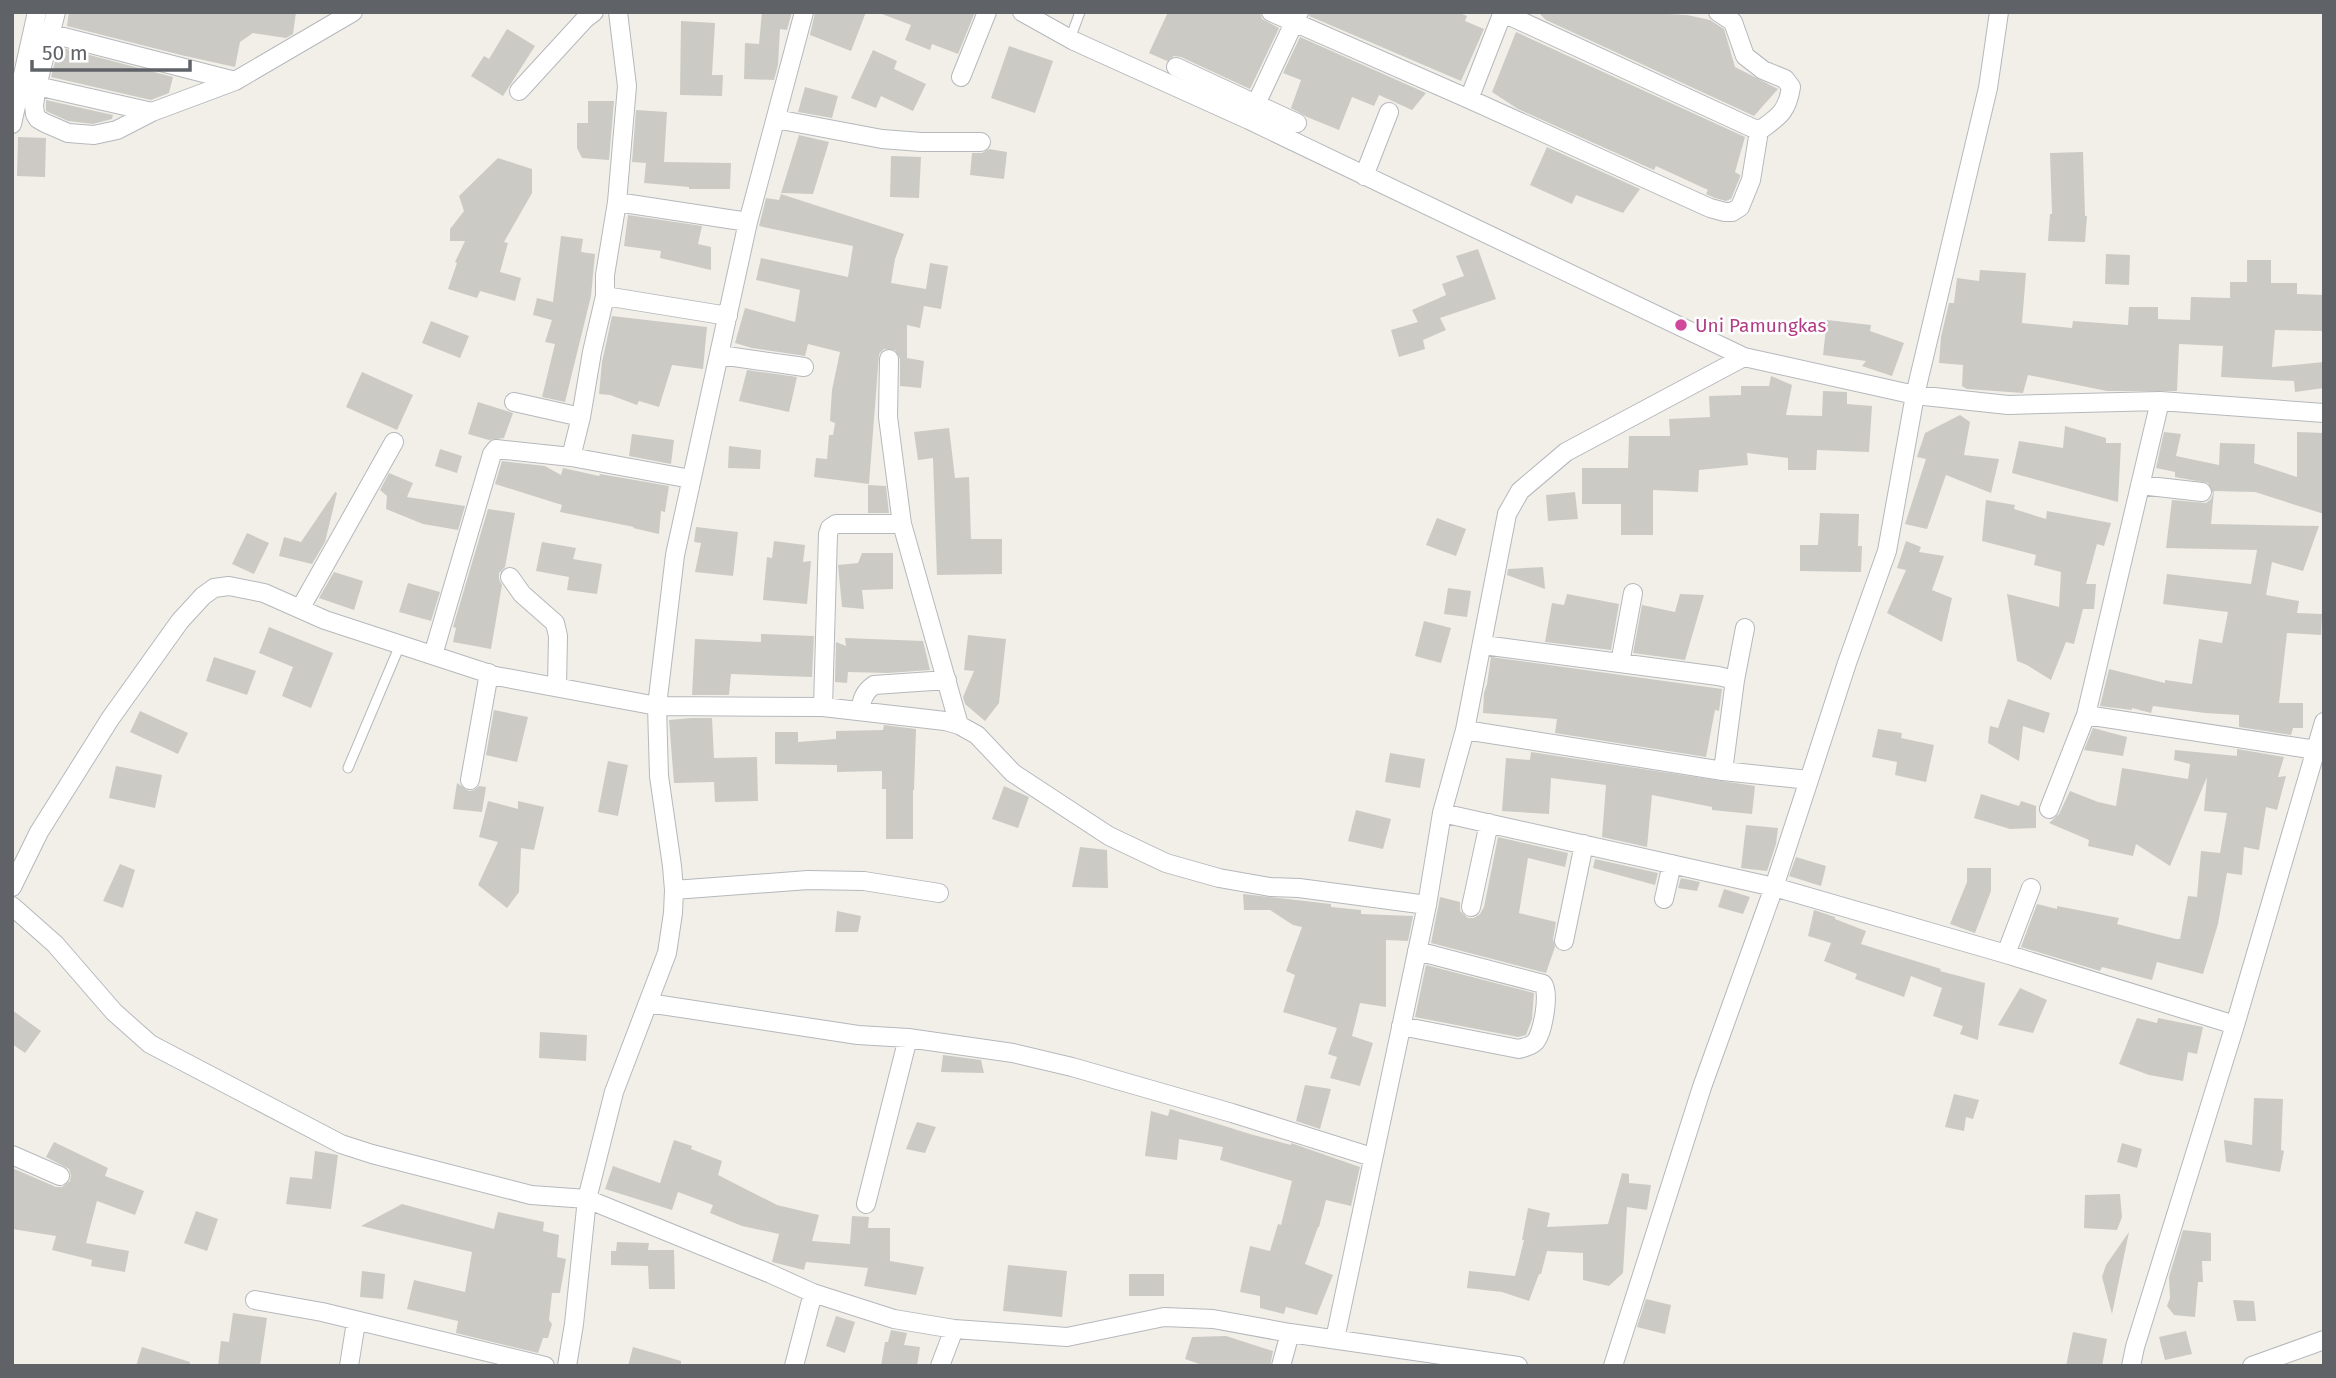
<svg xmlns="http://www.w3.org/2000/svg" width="2336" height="1378" viewBox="0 0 2336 1378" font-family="'Fira Sans',sans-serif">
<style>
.building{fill:#cccac5}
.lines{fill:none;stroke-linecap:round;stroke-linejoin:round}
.service-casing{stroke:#b5b8bc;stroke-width:11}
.minor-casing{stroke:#b5b8bc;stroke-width:20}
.service{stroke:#fff;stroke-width:9}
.minor{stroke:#fff;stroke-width:18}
.hotel-dot{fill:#d1479c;stroke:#fff;stroke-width:2.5}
.labels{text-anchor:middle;stroke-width:5;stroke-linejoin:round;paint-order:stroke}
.hotel-label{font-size:19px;fill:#b23c85;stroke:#fff;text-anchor:start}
</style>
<rect width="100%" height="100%" fill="#f1efe8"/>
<path class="building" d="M69,12h227l-3,22 -7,4 -33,-5 -13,9 -5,25 -54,-12 -114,-29z
M762,12h30l-5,18 -7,-1 -2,36 -4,15 -30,-1 1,-36 14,1z
M815,12h51l-15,39 -41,-16z
M882,12h93l-17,42 -26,-10 -2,6 -25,-10 6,-15 -29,-11z
M1168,12h92l2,7 17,9 -29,61 -69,-32 -7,-1 -7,5 -18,-8z
M1310,12h147l10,4 -2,5 19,8 -23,52 -152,-65z
M1538,12h92l57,3 23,5 14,9 11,38 43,22 -24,27 -208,-96z
M681,21l34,2 -3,52h11l-1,21 -42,-1z
M507,29l28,17 -32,50 -32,-20 13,-20 5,3z
M1516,32l229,105 -10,35 5,3v2l-9,22 -5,2 -11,-3 -9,-4 2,-4 -52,-24 -2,4 -136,-61 -26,-17z
M1300,37l126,56 -14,17 -33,-15 -5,11 -22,-9 -13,33 -32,-13 -16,-9 10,-28 -18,-7z
M1009,46l44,15 -18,52 -44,-15z
M59,47l114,30 -4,16 -18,7 -100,-23z
M873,50l24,11 -3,8 32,15 -13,27 -32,-15 -5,12 -25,-10z
M805,87l33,9 -6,22 -34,-6z
M46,100l67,15 -1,4 -19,5 -25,-3 -22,-10z
M588,101h26l-5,59 -27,-2 -5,-10v-25h11z
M636,110l31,2 -3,50 67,1 -1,26h-41v-2l-45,-4 2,-20 -14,-1z
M799,135l30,7 -16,52 -32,-1z
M18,137l28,1 -1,39 -28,-1z
M1547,147l93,42 -17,24 -47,-18 -4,9 -42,-19z
M989,149l18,3 -3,27 -34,-4 2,-22h10z
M2083,152l2,64h2l-2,26 -37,-1 2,-27h2l-2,-61z
M891,156l30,1 -2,41 -29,-1z
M498,158l34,11v24l-28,49 4,1 -8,29 21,6 -6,23 -35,-10 -3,7 -29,-9 9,-26 -2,-1 10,-21h-15v-12l14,-18 -5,-15z
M781,194l123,40 -9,25 -4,24 35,6 4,-26 18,3 -7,43 -17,-3 -4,22 -13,-3v33l17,3 -3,27 -21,-2v-27l-5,-9 -11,-1 -5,5 -10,130 -55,-7 2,-19 11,1 2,-24h4l2,-12 -5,-2 2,-31 8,-38 -32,-8 -3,12 -53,-8 -17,-5 10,-35 50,14 5,-32 -44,-10 5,-22 87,19 5,-31 -94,-20 7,-28 13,2z
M628,215l74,11 -4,18 13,3v23l-51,-12 1,-7 -37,-5z
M561,236l22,3 -2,13 14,2 -4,42 -26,106 -23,-5 13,-53 -10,-2 7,-22 -19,-5 4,-17 16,4z
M1478,249l18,50 -56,19 6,12 -23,10 2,9 -26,8 -8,-27 27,-8 -6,-12 34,-15 -4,-11 22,-8 -8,-20z
M2106,254l24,1 -1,30 -24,-1z
M2247,260h24v23h26v11l27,1v36l-49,-1 -3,37 52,-5v26l-29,4 -1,-11 -73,-4 2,-31 -44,-2 -2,47h-70l-79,-16 -5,18 -56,-4 -5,-3 1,-21 -24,-2 2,-26 8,-34h5l3,-25 22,3 1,-11 46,3 -4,50 50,5 1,-7 55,4 1,-18h29v12l32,1 1,-23 39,1v-16h17z
M612,316l95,11 -4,42 -31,-4 -13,42 -20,-6 -2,4 -27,-10 -11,-1 3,-32z
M1827,320l44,5 -1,6 34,12 -12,33 -30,-10 4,-5 -43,-6z
M431,321l38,15 -9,22 -38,-15z
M747,370l50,7 -8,35 -50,-11z
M362,372l51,23 -16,35 -51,-23z
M1771,376l21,9 -6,30 36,1 1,-25 24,1v12l25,2 -3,46 -52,-2 -1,20h-28v-12l-41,-5 1,12 -49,5 -1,22 -45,-2v45h-32v-31h-39v-36h46l1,-32h41l-1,-17 41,-2 -1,-21 32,-1v-9h28z
M478,402l35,11 -9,25 -15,2 -21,-6z
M1960,415l10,7 -6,33 35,4 -8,34 -45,-18 -19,54 -22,-5 21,-65 -9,-2 8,-24z
M2065,426l41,12v5h15l-3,59 -106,-29 7,-32 44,7z
M949,428l6,50 14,-1 2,62h31v35l-65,1 -4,-117 -15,2 -4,-28z
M2164,432l17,2 -5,22 43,9 1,-22 35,1 -1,19 43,14v-45l27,1v81l-69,-22 -41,-1 -3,33 108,2 -16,45 -31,-9 -6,33 33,6 -2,12 25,1 -1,21 -34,-2 -8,70h24v25h-10l-2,7 -52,-8v-12l-34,-2 -52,-7 -2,7 -19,-5v2l-32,-4 9,-37 56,14v-3l27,4 7,-45 23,4 6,-31 -65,-8 4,-30 84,10 6,-34 -91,-2 6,-48 34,3 5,-4 2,-6 -5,-10 -33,-6v-5l-19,-4z
M632,434l42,6 -3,24 -42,-8z
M729,446l32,4 -1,19 -32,-1z
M440,449l22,7 -5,17 -22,-7z
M502,461l43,5 16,9 2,-7 36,8 1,-2 69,12 -4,26 -4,-1 -2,23 -26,-6 1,-1 -74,-15 2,-7 -67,-21z
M389,473l24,10 -6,14 58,9 -7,24 -35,-6 -37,-15 1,-13 -7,-6z
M868,485l18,1 3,27h-21z
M335,492l2,1 -12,49 -13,22 -33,-8 5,-19 17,5z
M1575,492l3,27 -30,2 -2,-26z
M1986,500l29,5 -1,4 32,10 1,-8 64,12 -7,23 -7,-2 -11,40h10l-2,25h-11l-9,35 -8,-2 -15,38 -24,-15 -10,-4 -10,-67 52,13 2,-35 -27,-7 2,-10 -54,-14z
M488,509l27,4 -10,54 -6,6v6l3,6 -11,64 -38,-7 3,-14 -3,-1z
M1820,513l39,1 -1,32h4l-1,26 -61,-1v-26h18z
M1437,518l29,11 -10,27 -30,-11z
M696,527l42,5 -5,44 -38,-4 6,-29 -7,-1z
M247,533l22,10 -15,31 -22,-10z
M774,541l31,4 -2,17 8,-1 -4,43 -44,-4 4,-43 5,1z
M1906,541l15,6 -2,5 25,4 -12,34 20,8 -10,44 -55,-29 19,-43 -9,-2z
M542,542l34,6 -3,11 29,5 -5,30 -30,-4 2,-13 -33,-6z
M862,553h31v36l-31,1 2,19 -22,-2 -4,-42 20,-2z
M1543,567l2,22 -38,-14 1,-6z
M334,572l29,9 -9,29 -35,-12z
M408,583l32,9 -9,29 -32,-9z
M1448,588l23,3 -4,26 -23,-3z
M1567,594l52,10 -8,46 -66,-8 7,-39 12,2z
M1680,594l24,1 -19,65 -52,-7 9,-48 33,7z
M1424,621l27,7 -10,35 -26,-7z
M269,627l64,26 -22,55 -29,-12 11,-29 -34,-14z
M761,634l53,2 -2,41 -81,-3 -2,21h-37l3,-56 66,3z
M968,635l38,4 -7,64 -14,18 -20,-17 -2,-7 11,-26 -10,-1z
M845,638l78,3 7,29 -42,3 -40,-1 -1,11 -12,-1 1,-40 10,4z
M214,657l42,14 -9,24 -41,-14z
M1491,657l231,32 -3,22 -4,-1 -9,47 -151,-24 2,-14 -74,-6 1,-20 3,-9z
M2008,699l42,14 -6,20 -21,-7 -4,35 -31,-18 2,-17 8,2z
M494,710l34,7 -11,45 -31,-7z
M140,711l48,22 -10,21 -48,-22z
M691,718h21l2,40 43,-1 1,44 -43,1 -1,-20 -40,1 -5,-63z
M884,725l32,4 -2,61h-1v49h-27v-50h-4v-18l-45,1v-7l-62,-1v-32h23v10l38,-3v-8l47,-1z
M2093,728l34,9 -4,19 -39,-6z
M1878,729l24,4 -1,5 33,7 -8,37 -31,-7 2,-13 -25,-5z
M2237,749l47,8 -6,20 8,-1 -9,34 -11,-3 -7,43 -15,-3 -2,28 -15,-2 -9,51 -15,50 -46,-12 -5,18 -50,-13 -2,4 -79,-24 16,-43 20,5v-3l62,12 -2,6 59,15h4l8,-43 9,1 4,-46 19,2 7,-40 -23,-2 3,-34 -37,89 -34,-22 -3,12 -45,-10 1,-6 -40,-17 10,-9 11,-23 28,11 18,4 6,-38 66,11 2,-15 -16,-4 1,-10 62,6z
M1531,752l224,34 -3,28 -40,-4v-3l-60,-12 -5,52 -45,-10 4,-52 -55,-7 -2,36 -47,-3 4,-53 24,2z
M1390,753l35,6 -5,29 -35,-6z
M608,761l20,4 -10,51 -20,-4z
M116,766l46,9 -7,33 -46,-10z
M457,783l12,8 5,-1 5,-4 7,1 -4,25 -29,-3z
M1004,786l25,11 -11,31 -26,-9z
M1981,794l38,12 2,-5 15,5v22l-26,1 -36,-11z
M488,801l30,8v-8l26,6 -10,43 -13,-2 -2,44 -12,16 -29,-23 20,-43 -19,-5z
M1356,810l35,9 -8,30 -35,-8z
M1746,825l32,3 -2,16 -9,27 -26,-3z
M1498,837l70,16 -3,14 -37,-9 -9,55 37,9 -3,17 2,8 -9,26 -115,-30 9,-46 20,5v9l8,7h6l6,-4 4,-7z
M1080,847l27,3 1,38 -36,-1z
M1796,857l30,9 -5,20 -32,-10z
M1595,859l63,14 -3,12 -62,-17z
M120,864l15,6 -12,38 -20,-7z
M1967,868h24v23l-16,42 -25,-9 17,-42z
M1681,878l19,4 -3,9 -19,-3z
M1724,889l26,8 -7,17 -25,-7z
M1243,894l88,10v3l30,3v4l52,2 -5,25 -22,-1v67l-26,-4 -8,33 21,7 -13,43 -30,-8 7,-21 -9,-3 9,-26 -54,-16 12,-37 -9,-4 16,-44 -9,-2 -23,-15h-26z
M1814,910l21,7v2l31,12 -5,13 80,25 -1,2 45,12 -7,57 -18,-6 3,-8 -30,-10 9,-28 -31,-12 -7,21 -49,-18 2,-5 -33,-13 7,-18 -23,-7z
M837,911l24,5 -3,16h-23z
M1426,965l108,28 -2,26 -6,16 -8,2 -103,-20z
M2020,988l27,12 -14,33 -35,-8z
M12,1010l29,21 -16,22 -13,-9z
M2137,1018l20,5 1,-5 45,9 -6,27 -9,-2 -5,29 -34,-6 -30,-11z
M540,1032l47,3 -1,26 -47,-3z
M943,1055l38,5 3,13 -43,-1z
M1305,1085l26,4 -11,40 -24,-8z
M1954,1094l25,6 -6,19 -7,-2 -2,14 -19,-4z
M2254,1098l29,1 -2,51 3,1 -4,21 -54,-10 -2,-22 28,5z
M1170,1109l80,25 41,11v-2l69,24 -9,39 -25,-6 -7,27h-1l-13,37 28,11 -16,40 -31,-8 -2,7 -24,-6v-12l-20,-4 10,-46 20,5 8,-27 3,1 11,-44 -72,-21 3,-13 -44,-8 -2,21 -32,-4 6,-45 17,5z
M917,1122l19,5 -11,26 -19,-4z
M674,1140l18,6 -1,3 31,12 -4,14 59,30 42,10 -7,26 38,3 2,-28 17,1 -1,11h22v33l34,6 -8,28 -52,-9 4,-18 -62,-6 -2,8 -32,-8 7,-28 -37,-8 -32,-13 3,-8 -35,-13 -6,18 -67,-21 8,-23 47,17z
M54,1142l54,26 -3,8 39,15 -9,24 -38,-14 -11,42 43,8 -4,21 -34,-6 1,-6 -40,-10 4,-14 -44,-7v-61l44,19h6l8,-6 1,-6 -2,-6 -23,-12z
M2122,1143l20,6 -5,19 -20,-6z
M315,1151l23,4 -7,54 -45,-5 4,-27 22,2z
M1622,1173l7,1v9l22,2 -4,25 -20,-3 -4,66 -14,13 -26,-6v-27l-36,-2 -6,23h-2l-10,27 -27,-9 -35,-4 2,-17 46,5 9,-36h-2l6,-32 22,5 -3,14 61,-3z
M2120,1194l2,23 -5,13 -33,-2 1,-33z
M402,1204l92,25 4,-17 46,10 -1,9 16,4 -2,22 9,2 -6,34h-8l-3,27 3,4 -4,14h-5l-5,15 -82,-20 2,-12 -51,-12 7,-29 51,12 7,-40 -111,-26z
M196,1211l22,8 -11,32 -23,-8z
M2183,1230l28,3v28h-9l1,21h-5l-3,35 -21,-2 -7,-9 3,-8 -1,-21z
M2129,1232l-17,82 -10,-37 4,-12z
M617,1242l32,1 -1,7h26l1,39h-26l-1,-23 -37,-1v-14h5z
M1008,1265l59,6 -5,46 -59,-6z
M362,1271l23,3 -2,25 -23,-2z
M1129,1274h35v22h-35z
M1646,1299l25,6 -6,29 -28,-7z
M2233,1300l21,1 2,20h-19z
M233,1313l34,5 -7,48h-42l3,-25 8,1z
M836,1316l19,6 -10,31 -19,-7z
M891,1330l16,3 -3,12 16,2 -3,19h-36l4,-24h3z
M2186,1331l6,23 -27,6 -6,-23z
M2073,1332l34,7 -5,27h-36z
M1226,1336l47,15 -3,15h-65l-20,-7 7,-22z
M142,1347l48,15v4h-54z
M633,1347l48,14v5h-53z"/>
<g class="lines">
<g class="service-casing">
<path id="service" d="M1070,39l10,-27
M348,768l52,-123"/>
</g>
<g class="minor-casing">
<path id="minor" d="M56,12l-19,74 -3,19 1,9 3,5 7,4 23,10 26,2 23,-5 35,-18 83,-31 118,-69
M1022,12l52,29 175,79 495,237 171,38 93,10 152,-4 164,12
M1271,12l198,87 241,109 15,4h7l8,-5 11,-27 8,-49c19,-14 28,-18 32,-44l-6,-8 -22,-9 -18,-14 -12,-34 -15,-10
M1501,12l258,119
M52,34l183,47
M1176,67l121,56
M961,77l26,-65
M37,86l115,26
M519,91l66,-72 9,-7
M1469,99l34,-87
M1256,104l43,-92
M776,119l106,20 39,3h60
M12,124l25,-112
M1364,176l25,-64
M617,202l131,20
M605,296l123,20
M720,355l84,12
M889,359l-1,58 14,107
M514,402l67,15
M571,457l10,-40 11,-65 13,-56v-21l12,-73 10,-116 -9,-74
M2140,485l62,7
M510,577l12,17 33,29 3,13 -1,50
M300,609l94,-167
M1483,645l235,31 17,4 -12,91
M433,655l59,-201 4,-5 75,8 120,22
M1620,663l13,-70
M1735,680l10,-52
M823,707l5,-173 2,-6 6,-4h66l57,201
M860,711c2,-12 4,-19 14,-26l73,-5
M2086,715l74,-314
M1465,730l258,41 86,9 -35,107 -72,200 -89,279
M470,780l19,-107
M1809,780l38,-117 40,-112 28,-156 73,-307 11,-76
M2049,809l37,-94 230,35
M1442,813l332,74 232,67 229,71
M12,887l27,-55 71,-113 70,-98 23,-25 11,-8 15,-2 35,7 61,27 171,56 161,30 18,-151 73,-333 56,-210
M674,890l134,-10 56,1 75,12
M1664,899l8,-35
M12,906l43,38 59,68 36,32 191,100 31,10 159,41 56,4 27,-107 53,-139 6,-40 1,-23 -2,-24 -13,-90 -2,-70 166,1 122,14 14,4 18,10 36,38 96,63 57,27 53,15 51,9 29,1 128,17
M1471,907l18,-84
M1564,941l20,-97
M2006,954l25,-66
M648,1003l210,32 50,3 105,15 59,14 160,46 140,44
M1401,1026l118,23c6,-2 11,-2 16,-7 8,-9 15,-49 8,-58l-126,-33
M12,1155l48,21
M866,1204l42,-166
M255,1300l67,12 223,54
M1335,1339l92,-434 15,-92 23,-83 42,-216 13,-23 46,-39 178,-95
M349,1366l7,-44
M567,1366l7,-42 13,-125 184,75 42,19 81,26 60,10 113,8 97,-20 49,2 77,14 228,33
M794,1366l19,-73
M940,1366l14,-37
M1281,1366l9,-33
M2131,1366l4,-19 100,-322 89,-303
M2252,1366l72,-26"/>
</g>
<use href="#service" class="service"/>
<use href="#minor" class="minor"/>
</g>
<circle class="hotel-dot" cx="1681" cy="325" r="7"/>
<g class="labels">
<g class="hotel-label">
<text x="1695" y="332">Uni Pamungkas</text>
</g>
</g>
<rect width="2336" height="1378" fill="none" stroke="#5f6368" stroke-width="28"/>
<path d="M32 60v10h158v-10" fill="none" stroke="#5f6368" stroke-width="3.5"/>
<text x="42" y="60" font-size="21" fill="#5f6368" stroke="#ffffff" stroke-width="5" paint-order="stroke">50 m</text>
</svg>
